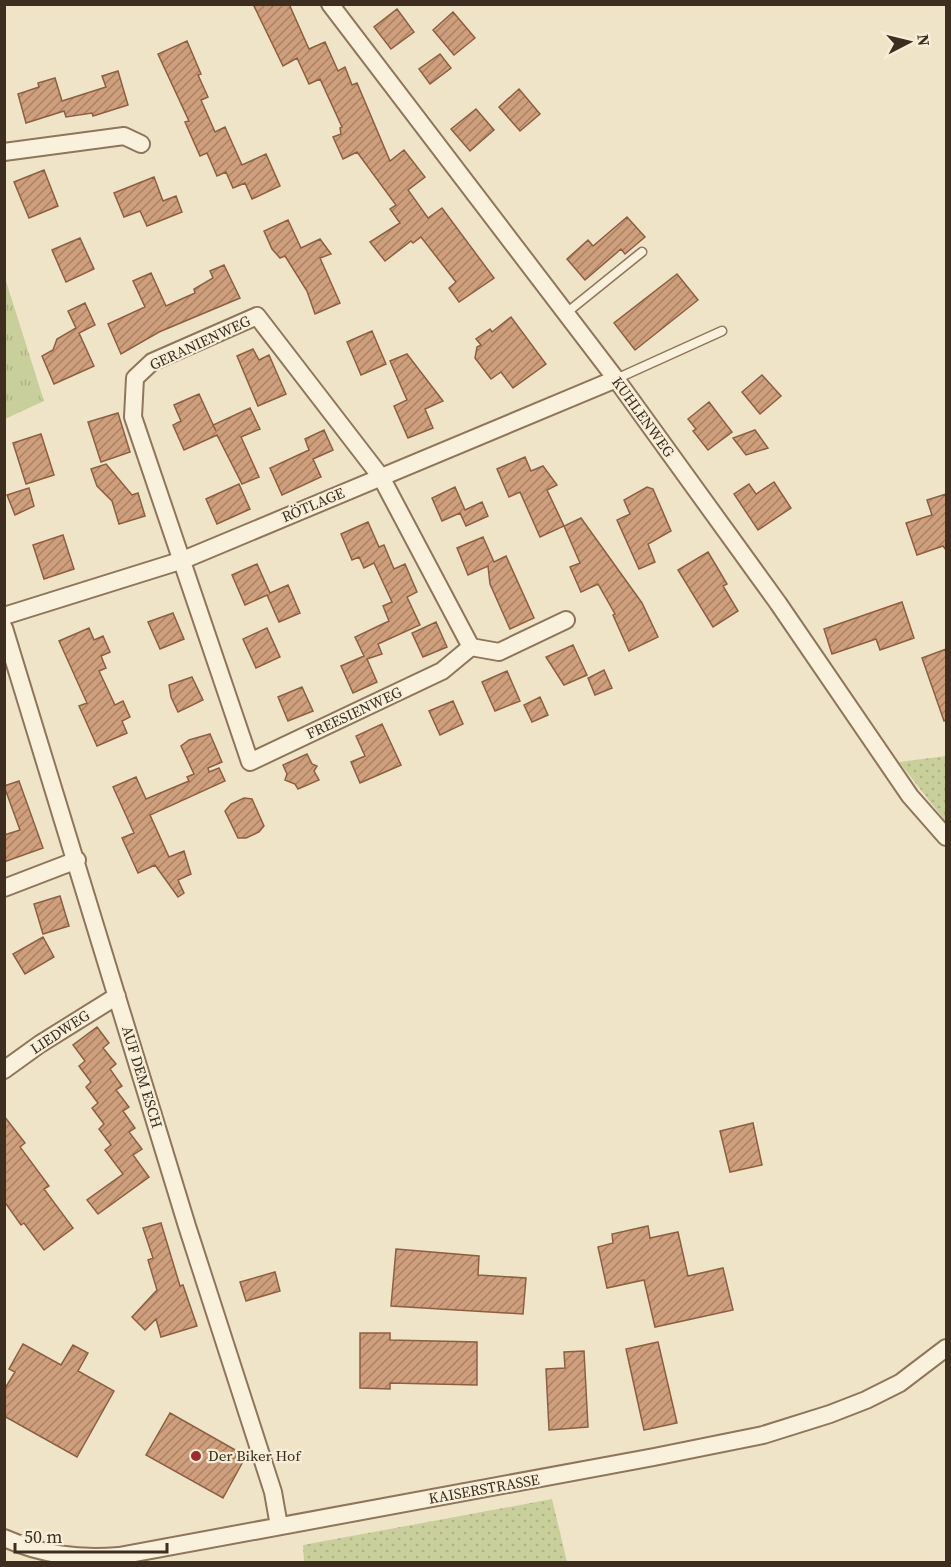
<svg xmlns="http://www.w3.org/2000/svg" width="951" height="1567" viewBox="0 0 951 1567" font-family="'Source Serif 4',serif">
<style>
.grass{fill:url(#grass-dots)}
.park{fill:url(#park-tufts)}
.building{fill:url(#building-hatch);stroke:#8d5f41;stroke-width:1.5}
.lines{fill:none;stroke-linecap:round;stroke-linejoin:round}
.service-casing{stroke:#8d765c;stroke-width:11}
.minor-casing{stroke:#8d765c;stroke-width:20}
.service{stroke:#faf1dc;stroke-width:8}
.minor{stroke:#faf1dc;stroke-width:16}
.poi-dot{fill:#9e2a2b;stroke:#f7eed8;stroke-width:2}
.labels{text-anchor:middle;stroke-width:4.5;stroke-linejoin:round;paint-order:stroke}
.street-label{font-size:15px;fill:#3d2e20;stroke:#f7eed8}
.poi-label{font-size:15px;fill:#3d2e20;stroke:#f7eed8;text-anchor:start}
</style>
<defs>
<pattern id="grass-dots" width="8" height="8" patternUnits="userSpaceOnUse" patternTransform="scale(1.5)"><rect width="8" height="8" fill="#c9cf9b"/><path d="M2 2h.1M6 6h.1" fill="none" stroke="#aeb285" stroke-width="1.8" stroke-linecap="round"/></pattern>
<pattern id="park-tufts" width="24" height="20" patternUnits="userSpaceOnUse" patternTransform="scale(1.5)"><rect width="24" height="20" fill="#c9cf9b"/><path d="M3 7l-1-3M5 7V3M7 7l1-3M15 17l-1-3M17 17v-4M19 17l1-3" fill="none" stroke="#aeb285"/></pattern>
<pattern id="building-hatch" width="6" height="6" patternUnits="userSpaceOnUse" patternTransform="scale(1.5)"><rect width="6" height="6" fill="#cf9f7d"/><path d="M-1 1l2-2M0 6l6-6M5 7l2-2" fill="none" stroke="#a98266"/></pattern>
</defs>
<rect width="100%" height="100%" fill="#f0e4c8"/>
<path class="grass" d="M946,756v66l-47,-60z
M552,1499l15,63h-263l-1,-17z"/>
<path class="park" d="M5,278l39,123 -39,18h-1z"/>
<path class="building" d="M253,4h36l20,45 16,-7 13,29 7,-4 7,18 5,-2 33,78 14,-11 21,27 -17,13 20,28 14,-10 52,70 -35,24 -10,-14 7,-6 -35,-45 -8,6 -2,-2 -26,20 -15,-19 30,-19 -10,-14 6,-4 -39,-53 -14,7 -10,-22 8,-3 -1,-6 2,-1 -22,-48 -11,5 -12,-26 -14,8z
M397,9l17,23 -23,17 -17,-22z
M453,12l22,26 -21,17 -21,-25z
M187,41l14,33 -3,1 10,22 -7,3 14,32 10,-5 17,38 24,-11 14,32 -28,13 -7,-16 -12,5 -7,-16 -9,4 -10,-23 -7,3 -15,-34 4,-1 -31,-67z
M440,54l11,14 -21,16 -11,-15z
M118,71l10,34 -35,11 -1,-3 -26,4 -2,-6 -38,12 -8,-29 21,-7 -1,-4 17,-5 7,23 44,-14 -4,-11z
M519,89l21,25 -20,17 -21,-24z
M476,109l18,21 -24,21 -19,-22z
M44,170l14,36 -29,12 -15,-36z
M154,177l9,24 13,-5 6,16 -35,14 -7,-15 -16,6 -10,-24z
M627,217l18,20 -20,17 -4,-5 -36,31 -18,-21 21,-19 5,6z
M288,220l13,28 19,-9 11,15 -11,4 20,45 -25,11 -8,-23 -22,-35 -5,2 -8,-9 -8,-18z
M80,238l14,31 -28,13 -14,-32z
M224,265l16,33 -81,34 -38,22 -13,-30 37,-17 -12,-26 18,-8 15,33 29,-13 -1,-4 19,-11 -3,-7z
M677,274l21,26 -63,50 -21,-27z
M85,303l10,22 -16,8 15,33 -40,18 -12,-28 11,-6 4,-11 19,-11 -8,-17z
M511,317l35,47 -33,24 -12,-16 -10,7 -16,-21 2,-11 4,-2 -5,-6 14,-10 2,3z
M372,331l14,33 -25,11 -14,-33z
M253,349l6,11 10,-5 17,39 -28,12 -21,-50z
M407,354l36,47 -18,8 8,19 -25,10 -14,-32 13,-6 -17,-39z
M762,375l19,21 -21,18 -18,-22z
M199,394l17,37 -3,-6 37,-17 10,21 -19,8 18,40 -17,7 -25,-49 -33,15 -11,-25 8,-4 -7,-16z
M709,402l23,30 -24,18 -15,-19 3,-2 -8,-10z
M118,413l12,39 -29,10 -13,-40z
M324,430l9,20 -20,9 8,18 -39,18 -12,-27 39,-18 -4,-11z
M755,430l13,18 -22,7 -13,-17z
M41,434l13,41 -28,9 -13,-41z
M525,457l6,14 12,-5 14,19 -10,5 17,36 -24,11 -20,-45 -11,5 -12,-28z
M106,464l26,31 6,-2 7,23 -26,8 -7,-23 -15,-15 -6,-17z
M774,482l17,26 -33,22 -24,-36 15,-10 7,10z
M239,484l11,25 -33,15 -11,-25z
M455,487l10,23 17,-8 6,14 -22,10 -6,-13 -18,8 -10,-23z
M647,487l6,2 18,42 -23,13 7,18 -16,7 -22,-49 13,-6 -6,-14z
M29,488l5,18 -19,9 -8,-20z
M946,494v56l-3,-4 -26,9 -11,-32 26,-8 -5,-15z
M581,518l61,85 16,34 -29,14 -16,-36 2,-1 -17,-30 -17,8 -11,-25 10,-4 -16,-37z
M368,522l11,25 5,-2 10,24 11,-5 12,28 -10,5 13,28 -42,19 4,10 -15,5 10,23 -24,11 -12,-27 23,-10 -9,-19 34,-16 -6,-15 9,-4 -18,-39 -10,5 -5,-11 -7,3 -11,-26z
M63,535l11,34 -30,10 -11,-34z
M483,537l11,25 12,-6 28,62 -24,11 -20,-45 -2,-18 -20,9 -11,-27z
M708,552l19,32 -4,2 15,25 -25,16 -35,-57z
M257,564l13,29 18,-8 12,28 -21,9 -12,-27 -22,10 -13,-30z
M902,602l12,36 -34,12 -4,-11 -44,15 -8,-25z
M173,613l11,26 -24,10 -12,-27z
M436,622l11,25 -24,10 -11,-24z
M89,628l5,12 9,-4 7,16 -9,4 5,12 -7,3 16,34 8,-4 7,16 -8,4 5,12 -30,13 -18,-40 8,-3 -28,-62z
M267,628l13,29 -24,11 -13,-29z
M573,645l14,30 -23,10 -18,-28z
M946,649v71l-2,1 -22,-63z
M604,670l8,18 -17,7 -7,-17z
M507,671l13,30 -25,10 -13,-29z
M192,677l11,23 -25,12 -7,-15 -2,-12z
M302,687l11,24 -25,10 -10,-24z
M540,697l8,18 -16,7 -8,-17z
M453,701l10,23 -23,11 -11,-24z
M382,724l19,41 -41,18 -9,-21 14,-6 -9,-20z
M210,734l12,28 -14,6 1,4 10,-4 6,13 -75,34 19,42 15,-6 7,23 -13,6 6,13 -6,4 -23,-32 -17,8 -16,-35 12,-5 -21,-46 23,-10 10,22 43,-18 -2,-4 7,-3 -13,-28 8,-6z
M307,754l5,10 5,2 -3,5 5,9 -21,9 -3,-5 -10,-4 2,-6 -4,-9z
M19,781l24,67 -39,14v-27l16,-5 -16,-44z
M244,798l8,1 12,27 -5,6 -13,6h-8l-13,-27 6,-7z
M60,896l9,30 -26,8 -9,-30z
M43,937l11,20 -29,17 -12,-20z
M97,1027l12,16 -6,5 13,16 -6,5 12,17 -6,4 13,17 -6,4 12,17 -6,4 13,17 -9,6 16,22 -51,37 -11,-14 36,-26 -18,-24 6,-5 -12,-16 5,-5 -12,-16 6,-5 -12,-16 5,-5 -12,-16 6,-5 -12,-16z
M4,1116l21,27 -5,4 29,39 -5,3 29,39 -29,22 -20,-27 -3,2 -17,-24z
M753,1123l9,42 -32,7 -10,-41z
M161,1223l19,63 3,-1 14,41 -36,11 -5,-18 -11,11 -13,-13 25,-27 -9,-30 5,-2 -10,-30z
M648,1226l2,12 28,-6 10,44 35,-8 10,42 -78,17 -11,-47 -37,8 -9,-41 15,-4 -1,-9z
M396,1249l83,7 -1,19 48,3 -3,36 -132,-8z
M275,1272l5,19 -34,10 -6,-19z
M360,1333h30v7l87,2v43l-87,-2v6l-30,-1z
M658,1342l19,81 -33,7 -18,-81z
M23,1344l38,21 12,-20 15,8 -10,18 36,20 -37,66 -73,-41v-26l11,-18 -6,-3z
M584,1351l4,76 -39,3 -3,-61 19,-1 -1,-16z
M170,1413l76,43 -23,42 -77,-43z"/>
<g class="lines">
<g class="service-casing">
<path id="service" d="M565,314l77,-62
M616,379l106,-48"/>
</g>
<g class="minor-casing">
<path id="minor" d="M330,4l286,375 162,224 132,193 36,41
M4,152l120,-16 17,8
M257,316l124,161 90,170 -29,24 -192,91 -117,-345 2,-39 17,-16z
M4,616l179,-56 433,-181
M4,628l183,598 86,266 6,34
M471,647l28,5 67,-32
M4,888l73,-28
M4,1070l36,-26 77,-48
M4,1538c39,17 73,21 115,18l535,-99 109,-22 67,-21 36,-14 34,-17 46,-35"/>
</g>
<use href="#service" class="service"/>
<use href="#minor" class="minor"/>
</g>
<circle class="poi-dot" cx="196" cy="1456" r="6"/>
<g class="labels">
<g class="street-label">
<text transform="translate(200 343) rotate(-25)" y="5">GERANIENWEG</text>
<text transform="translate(643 417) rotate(54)" y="5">KUHLENWEG</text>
<text transform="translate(313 505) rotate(-23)" y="5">RÖTLAGE</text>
<text transform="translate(354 713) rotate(-25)" y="5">FREESIENWEG</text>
<text transform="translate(60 1032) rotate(-33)" y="5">LIEDWEG</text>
<text transform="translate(142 1077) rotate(73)" y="5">AUF DEM ESCH</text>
<text transform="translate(484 1489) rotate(-10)" y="5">KAISERSTRASSE</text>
</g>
<g class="poi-label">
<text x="208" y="1461">Der Biker Hof</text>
</g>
</g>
<rect width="951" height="1567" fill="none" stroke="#3d2e20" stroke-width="12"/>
<g transform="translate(909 42) rotate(83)" stroke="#f7eed8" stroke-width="4.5" paint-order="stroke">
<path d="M0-4.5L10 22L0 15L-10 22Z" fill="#3d2e20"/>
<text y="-9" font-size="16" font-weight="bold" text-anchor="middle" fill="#3d2e20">N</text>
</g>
<path d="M15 1543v9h152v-9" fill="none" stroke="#3d2e20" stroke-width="3"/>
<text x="24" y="1543" font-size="18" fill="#3d2e20" stroke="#f7eed8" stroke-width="4.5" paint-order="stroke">50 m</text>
</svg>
